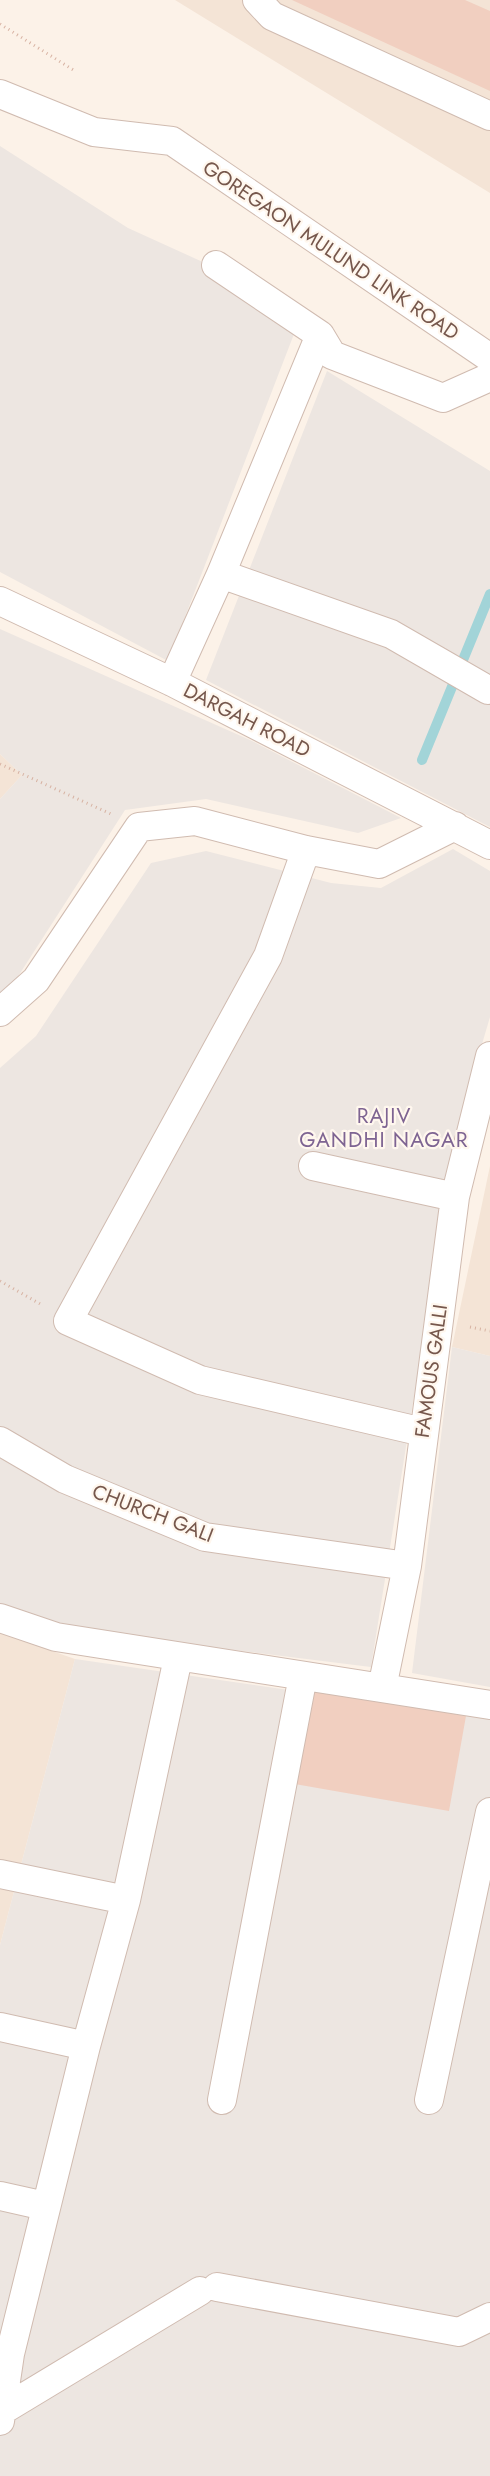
<svg xmlns="http://www.w3.org/2000/svg" width="490" height="2476" viewBox="0 0 490 2476" font-family="Jost,sans-serif">
<style>
.residential{fill:#f4e4d6}
.industrial{fill:#ede6e1}
.lines{fill:none;stroke-linecap:round;stroke-linejoin:round}
.stream{stroke:#a2d4d8;stroke-width:10}
.building{fill:#f1cfc0}
.minor-casing{stroke:#d0bbb0;stroke-width:30}
.path{stroke:#d7b2a2;stroke-width:3;stroke-dasharray:1 4;stroke-linecap:butt}
.minor{stroke:#fff;stroke-width:28}
.labels{text-anchor:middle;stroke-width:4.5;stroke-linejoin:round;paint-order:stroke}
.street-label{font-size:20px;fill:#76574c;stroke:#fff7ee}
.neighbourhood-label{font-size:21px;letter-spacing:1px;fill:#7e6492;stroke:#fff7ee}
</style>
<rect width="100%" height="100%" fill="#fcf2e8"/>
<path class="residential" d="M175,0h315v193z
M0,754l22,21 -22,24z
M490,1166v190l-38,-9z
M0,1633l75,26 -75,286z"/>
<path class="industrial" d="M0,146l128,82 176,80 -136,353 -168,-89z
M327,371l163,100v356l-284,-147z
M0,629l250,111 151,78 -43,15 -152,-34 -81,11 -108,168 -17,16v-195l22,-24 -22,-21z
M453,849l37,22v146l-34,115 -85,535 -202,-25 -129,-21 -40,-16v-537l36,-32 115,-173 55,-12 125,32 50,5z
M452,1347l38,9v331l-78,-14z
M75,1659l415,60v757h-490v-531z"/>
<g class="lines">
<path class="stream" d="M422,760l68,-166"/>
</g>
<path class="building" d="M292,0h173l25,11v80z
M306,1688l160,28 -17,95 -160,-28z"/>
<g class="lines">
<g class="minor-casing">
<path id="minor" d="M257,0l15,16 218,100
M0,94l94,38 78,9 318,217
M216,265l104,70
M221,574l170,60 97,56
M0,601l172,81 318,163
M172,682l49,-108 99,-239 12,20 111,43 47,-21
M306,850l-38,106 -200,365 132,59 223,52
M0,1012l36,-32 103,-153 56,-6 111,29 73,14 76,-38
M313,1166l142,31
M0,1441l65,38 140,58 202,29
M0,1618l56,19 434,68
M382,1688l25,-122 48,-369 35,-141
M0,1874l126,26
M0,2027l86,19
M222,2100l81,-424
M429,2100l61,-288
M0,2196l45,10
M217,2287l242,45 31,-15
M3,2410l197,-119
M0,2421l10,-67 76,-308 40,-146 52,-242"/>
</g>
<path class="path" d="M0,24l75,47
M0,764l111,50
M0,1281l42,24
M470,1327l20,4"/>
<use href="#minor" class="minor"/>
</g>
<g class="labels">
<g class="street-label">
<text transform="translate(331 250) rotate(34)" y="7">GOREGAON MULUND LINK ROAD</text>
<text transform="translate(247 720) rotate(27)" y="7">DARGAH ROAD</text>
<text transform="translate(431 1371) rotate(-82)" y="7">FAMOUS GALLI</text>
<text transform="translate(153 1513) rotate(21)" y="7">CHURCH GALI</text>
</g>
<g class="neighbourhood-label">
<text x="384" y="1123">RAJIV<tspan x="384" dy="24">GANDHI NAGAR</tspan></text>
</g>
</g>
</svg>
